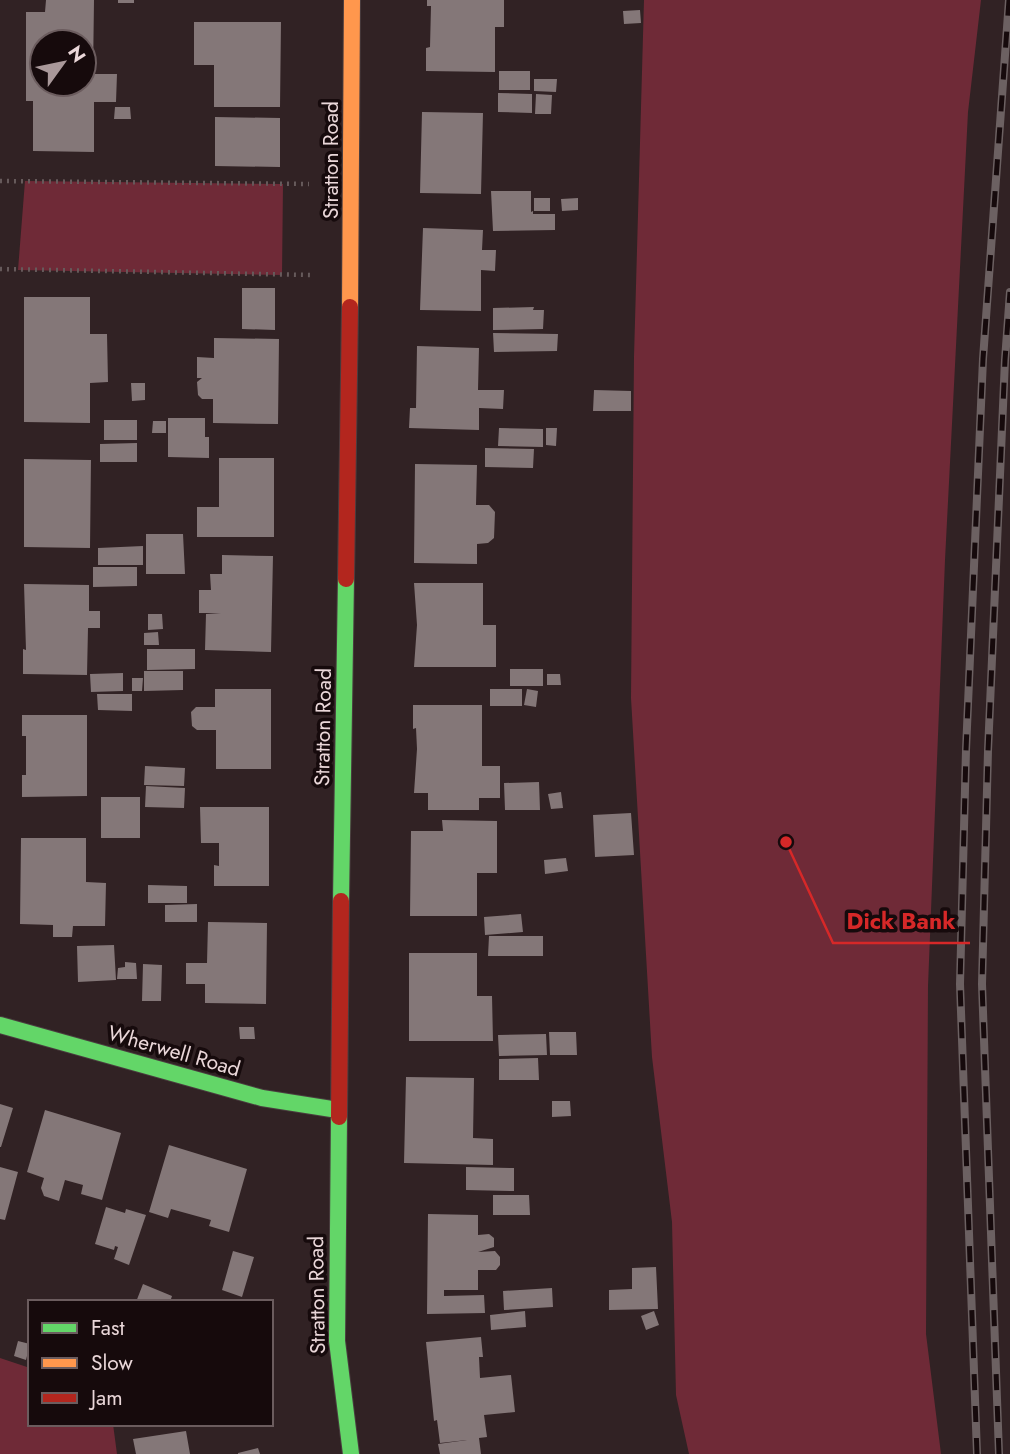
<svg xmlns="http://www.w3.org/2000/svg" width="1010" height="1454" viewBox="0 0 1010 1454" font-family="Jost,sans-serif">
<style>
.green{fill:#6f2a37}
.building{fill:#847778;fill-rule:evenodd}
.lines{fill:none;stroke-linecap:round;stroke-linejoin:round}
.fast-casing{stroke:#4a3d3f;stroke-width:18}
.slow-casing{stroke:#4a3d3f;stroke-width:18}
.jam-casing{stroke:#4a3d3f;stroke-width:18}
.path{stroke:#665a5b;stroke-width:4.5;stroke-dasharray:2 5;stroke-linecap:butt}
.fast{stroke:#63d668;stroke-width:16}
.slow{stroke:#ff974d;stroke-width:16}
.jam{stroke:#b3261e;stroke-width:16}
.rail-casing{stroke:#6c6162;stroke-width:8}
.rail{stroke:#160a0c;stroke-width:5;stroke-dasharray:16;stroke-linecap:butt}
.labels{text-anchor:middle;stroke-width:7;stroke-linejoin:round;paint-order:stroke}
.street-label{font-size:21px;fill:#ead7d9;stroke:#160a0c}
.leader{fill:none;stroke:#d62828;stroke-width:2.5}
.callout-dot{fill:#d62828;stroke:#160a0c;stroke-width:2.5}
.callout-label{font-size:23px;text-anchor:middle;font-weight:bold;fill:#d62828;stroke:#160a0c;stroke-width:7;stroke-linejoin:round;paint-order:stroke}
</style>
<rect width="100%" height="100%" fill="#312224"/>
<path class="green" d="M644,0h337l-13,112 -23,448 -17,426 -2,348 15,120h-252l-13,-59 -4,-173 -20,-165 -21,-359 3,-341z
M25,181l258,3 -1,91 -264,-5z
M0,1358l30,10v56h83l4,30h-117z"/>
<path class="building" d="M46,0h48l-1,74h24l-1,28h-22v50l-61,-1v-50h-7v-89h19zM42,42h42v42h-42z
M118,0h16v3h-16z
M427,0h77v27h-9v45l-69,-1v-23l4,-1 1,-41h-4z
M640,10l1,13 -17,1 -1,-13z
M194,22h87l-1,85h-66v-42h-20z
M499,71h31v19h-31z
M534,79h23l-1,13 -22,-1z
M498,93l34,1v19l-34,-1z
M536,94l16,1 -1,19h-16z
M115,107h15l1,12h-17z
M422,112l61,1 -2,81 -61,-1z
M215,117l65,1v49l-65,-1z
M491,191h40v21l2,-1v3h22v16l-62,1z
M534,198h16v13h-16z
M578,198v12l-16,1 -1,-12z
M423,228l60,2 -1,20h14l-1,21 -14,-1v41l-61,-1z
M242,288h33v42l-33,-1z
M24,297h66v37h17l1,48 -18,1v40l-66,-1z
M534,307l-1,3h11l-1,19 -50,1v-22z
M493,333l65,1 -1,17 -63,1z
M214,338l65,1 -1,85 -65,-1v-24h-11l-4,-4 -1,-13 5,-4h-5v-21l17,1z
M417,346l62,2 -1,42h26l-1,19 -24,-1v22l-70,-2 1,-20h6z
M131,383h14v17l-13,1z
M594,390l37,1v20h-38z
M168,418h37v19h4v21l-41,-1z
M104,420h33v20h-33z
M153,421h13v12h-14z
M499,428l44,1v18l-45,-1z
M546,428h11l-1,18 -10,-1z
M137,443v19h-37v-18z
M485,448l49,1 -1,19 -48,-1z
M219,458h55v79h-77v-30h22z
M24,459l67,1 -1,88 -66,-1z
M415,464l62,1 -1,40h13l6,7 -1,26 -6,5 -11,1v20l-63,-1z
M146,534h37l2,40h-39z
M143,546v19h-45v-17z
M222,555l51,1 -2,96 -66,-2 1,-36 15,-1h-22v-23h12l-1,-16h12z
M93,567h44v19l-44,1z
M414,583h69v42h13v42h-82l3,-42z
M24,584l65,1v26h11v17h-12l-1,47 -64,-1v-25l3,1z
M148,614h14l1,15 -15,1z
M158,632l1,13h-15v-12z
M147,649h48v20l-48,1z
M510,669h33v17h-33z
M144,671h39v19l-39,1z
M123,673v18l-32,1 -1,-18z
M547,674h13l1,11h-14z
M132,678h11l-1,13h-10z
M215,689h56v80h-55v-39h-19l-5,-4 -1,-14 5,-5h19z
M490,689h32v17h-32z
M527,689l11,2 -2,16 -12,-2z
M97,694h35v17l-34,-1z
M413,705h69v61h18v32h-21v12h-51v-17h-14l3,-44 -1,-21 -3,1z
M22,715h65v81l-65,1v-22h4v-39h-4z
M145,766l40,2 -1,18 -40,-1z
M539,782l1,28h-35l-1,-27z
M146,786l39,2 -1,20 -39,-1z
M561,792l2,16 -12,1 -3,-15z
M101,797h39v41h-39z
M200,807h69v79h-55v-21l5,1v-23h-18z
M631,813l3,42 -39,2 -2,-42z
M442,820l55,1v52h-20v43h-67l1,-85h32z
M21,838h65v44l20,1 -1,43h-32l-1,11h-19v-12l-33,-1z
M566,858l2,13 -23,3 -1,-14z
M148,885l39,1v17h-39z
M197,904v18h-32v-17z
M521,914l2,18 -38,3 -1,-18z
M208,922l59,1 -1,81 -61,-1v-19h-19v-21h21z
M489,936h54v20h-55z
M114,945l2,35 -38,2 -1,-36z
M409,953h68v43h15l1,45h-84z
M125,962l11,1 1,16h-20l1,-11 7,-1z
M143,964l19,1 -1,36h-19z
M239,1027h15l1,12h-15z
M549,1032h27l1,23h-27z
M546,1034l1,21 -48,1 -1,-21z
M538,1058l1,22h-40v-21z
M406,1077l68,1 -1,60 20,1v26l-89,-2z
M552,1101h18l1,15 -19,1z
M0,1104l13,4 -12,39h-1z
M45,1110l76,23 -19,67 -21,-6 2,-9 -18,-5 -6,21 -15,-5 -3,-8 3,-10 -17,-6z
M169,1145l78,24 -18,63 -20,-6 2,-6 -40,-11 -3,9 -19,-6z
M0,1167l18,5 -13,48 -5,-1z
M466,1167l48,1v23l-48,-1z
M493,1195h36l1,20h-37z
M106,1207l19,6 1,-4 20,6 -17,50 -15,-6 4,-12 -3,-1 -1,4 -19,-6z
M428,1214l50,1v20l11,-1 5,4v9l-16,5 17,-1 5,6v8l-4,5h-18v20h-34v6l40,-1 1,18 -58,1z
M233,1251l21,6 -12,40 -20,-7z
M656,1267l2,42 -49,1v-20l23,-1v-21z
M143,1284l29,12 -2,6h-34z
M552,1288l1,19 -49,3 -1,-19z
M525,1311l1,16 -35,3 -1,-15z
M654,1311l5,14 -13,5 -5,-14z
M481,1337l2,20h-4l1,21 31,-3 4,37 -31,3 3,22 -8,1 2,16h-41l-2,-10 29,-4 -27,3 -3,-23 -3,1 -8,-79z
M18,1341l12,3 -4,16 -12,-4z
M186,1431l4,23h-54l-3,-15z
M258,1448l2,6h-22v-1z"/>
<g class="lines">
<g class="fast-casing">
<path id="fast" d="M341,901l5,-322
M0,1025l262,73 76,12
M339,1117l-2,224 14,113"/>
</g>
<g class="slow-casing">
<path id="slow" d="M350,307l2,-307"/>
</g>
<g class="jam-casing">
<path id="jam" d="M346,579l4,-272
M339,1117l2,-216"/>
</g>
<path class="path" d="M0,181l309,3
M0,269l311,6"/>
<use href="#fast" class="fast"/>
<use href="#slow" class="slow"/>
<use href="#jam" class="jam"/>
<g class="rail-casing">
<path id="rail" d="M977,1454l-17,-470 6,-234 17,-391 26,-359
M999,1454l-17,-470 6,-233 17,-391 5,-68"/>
</g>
<use href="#rail" class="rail"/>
</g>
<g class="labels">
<g class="street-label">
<text transform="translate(331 160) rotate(-90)" y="7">Stratton Road</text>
<text transform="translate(323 727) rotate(-89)" y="7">Stratton Road</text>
<text transform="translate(174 1051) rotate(16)" y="7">Wherwell Road</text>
<text transform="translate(317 1295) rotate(-91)" y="7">Stratton Road</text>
</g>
</g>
<path class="leader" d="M786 842L833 943H970"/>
<circle class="callout-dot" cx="786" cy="842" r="7"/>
<g class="callout-label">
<text x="901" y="929">Dick Bank</text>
</g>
<rect x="28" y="1300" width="245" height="126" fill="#160a0c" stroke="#6b5c5e" stroke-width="2"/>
<rect x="42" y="1323" width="35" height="10" fill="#63d668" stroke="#6b5c5e" stroke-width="2"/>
<text x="91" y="1335" font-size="21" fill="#ead7d9">Fast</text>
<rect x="42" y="1358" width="35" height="10" fill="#ff974d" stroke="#6b5c5e" stroke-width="2"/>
<text x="91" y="1370" font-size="21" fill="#ead7d9">Slow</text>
<rect x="42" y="1393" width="35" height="10" fill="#b3261e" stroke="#6b5c5e" stroke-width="2"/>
<text x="91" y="1405" font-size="21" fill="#ead7d9">Jam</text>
<g transform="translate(63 63) rotate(57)"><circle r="33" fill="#160a0c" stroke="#6b5c5e" stroke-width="2"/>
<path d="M0-5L12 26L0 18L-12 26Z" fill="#a9989a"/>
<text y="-10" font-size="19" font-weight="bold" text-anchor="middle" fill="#ead7d9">N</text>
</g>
</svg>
